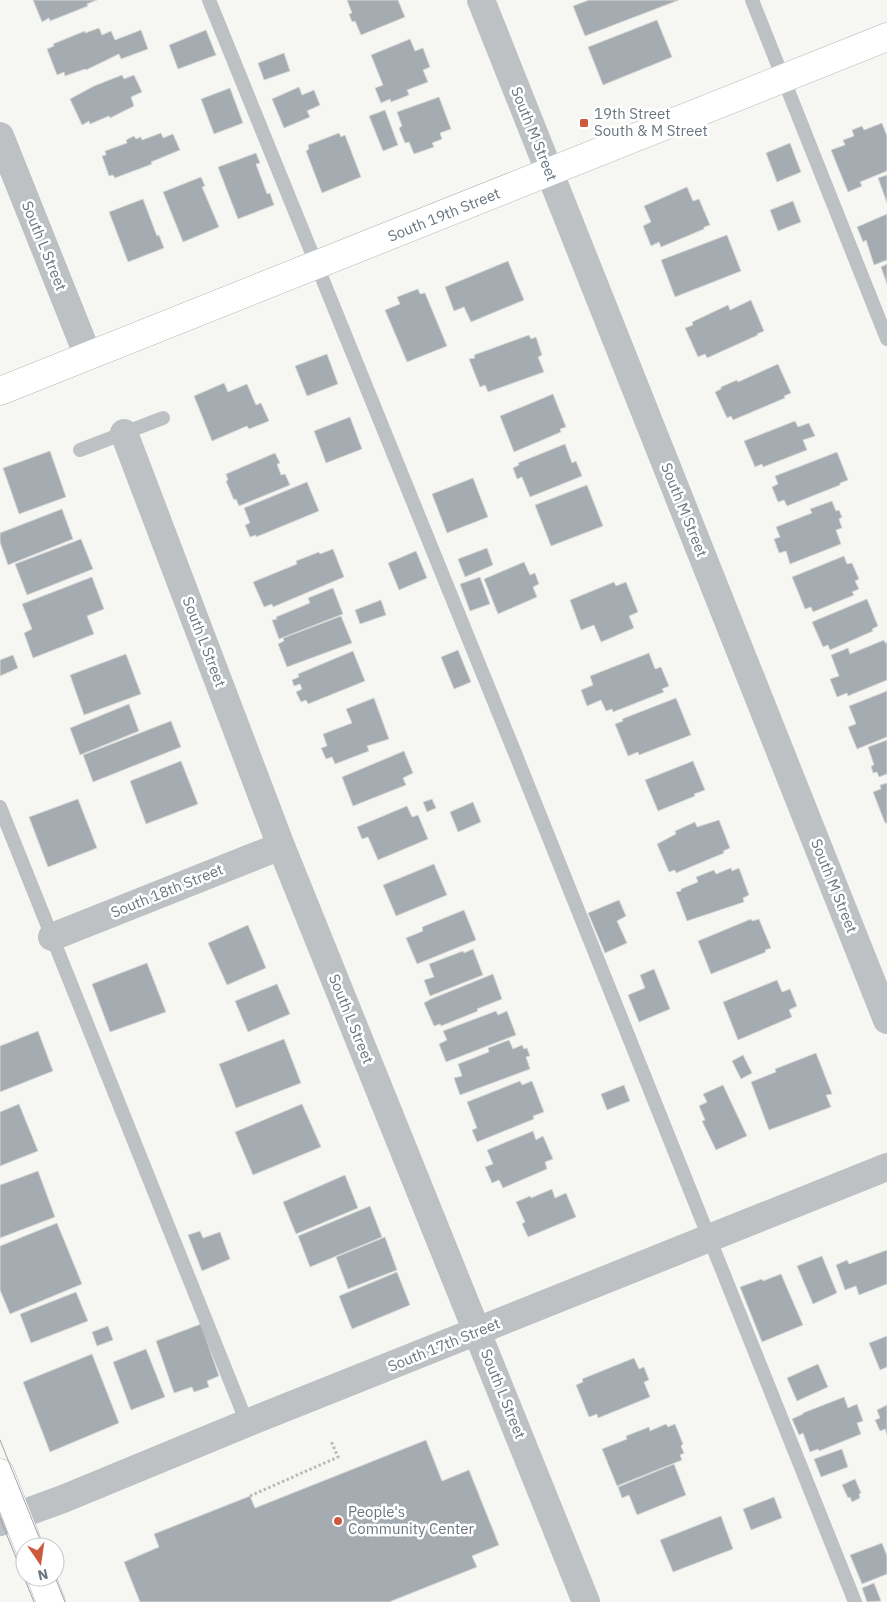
<svg xmlns="http://www.w3.org/2000/svg" width="887" height="1602" viewBox="0 0 887 1602" font-family="'IBM Plex Sans',sans-serif">
<style>
.building{fill:#a5acb1;stroke:#d7d7d6}
.lines{fill:none;stroke-linecap:round;stroke-linejoin:round}
.secondary-casing{stroke:#b0b5b8;stroke-width:29}
.path{stroke:#b7babc;stroke-width:3;stroke-dasharray:2.5 2.5;stroke-linecap:butt}
.lane{stroke:#bdc1c4;stroke-width:14}
.street{stroke:#bdc1c4;stroke-width:28}
.secondary{stroke:#fff;stroke-width:28}
.tram{stroke:#9ea3a8;stroke-width:1}
.poi-dot{fill:#cd5a3c;stroke:#fff;stroke-width:2}
.labels{text-anchor:middle;stroke-width:5;stroke-linejoin:round;paint-order:stroke}
.poi-label{font-size:15px;fill:#697680;stroke:#fff;text-anchor:start}
.street-label{font-size:15px;fill:#697680;stroke:#fff}
</style>
<rect width="100%" height="100%" fill="#f6f6f3"/>
<path class="building" d="M33,0h64l-10,4 1,2 -38,15 -1,-3 -7,4z
M347,0h51l7,17 -44,18 -6,-14 -3,1 -3,-8 3,-1z
M589,0h90l-94,36 -12,-30z
M657,20l15,37 -69,28 -15,-38z
M99,28l3,7 9,-4 4,9 26,-10 7,19 -27,10 -2,-5 -33,16 -1,-1 -20,7 -1,-4 -7,3 -10,-26 7,-3 -1,-2 32,-13v2z
M206,30l10,25 -38,14 -9,-24z
M410,39l5,12 8,-3 7,19 -7,3 5,12 -21,8 2,5 -18,7 -1,-3 -9,4 -6,-15 8,-3 -12,-30z
M284,53l6,18 -26,9 -6,-17z
M122,75l2,4 10,-4 8,17 -11,5 3,9 -24,12 -1,-2 -19,8 -1,-3 -7,4 -12,-26 24,-13z
M299,87l3,8 12,-5 6,15 -13,6 3,6 -26,11 -12,-29z
M230,88l13,35 -29,11 -13,-35z
M439,97l12,32 -11,4 2,6 -10,4 2,4 -20,7 -5,-12 -4,1 -6,-15 3,-2 -5,-14z
M385,110l13,35 -15,6 -14,-35z
M882,123l5,13v35l-27,11 2,4 -14,6 -17,-42 14,-5 -2,-5 11,-4 -2,-6 10,-4 2,4z
M161,133l2,5 10,-4 7,16 -29,12 1,2 -37,14 -2,-3 -4,1 -7,-20 4,-1 -1,-4 22,-8 -1,-3 8,-4 2,3 5,-2 1,3z
M339,133l2,4 4,-2 16,42 -39,16 -16,-42 3,-2 -1,-4z
M790,143l11,29 -24,10 -11,-29z
M256,153l4,10 -4,1 11,30 3,-1 4,12 -36,14 -20,-52z
M887,175v28l-9,-25z
M201,177l4,9 -3,1 17,40 -36,15 -20,-50z
M687,187l6,14 6,-2 11,26 -6,2v2l-43,18 -2,-5 -8,4 -8,-20 8,-4 -7,-16z
M143,199l14,37 2,-1 5,13 -36,14 -19,-50z
M793,201l8,21 -23,9 -8,-21z
M887,214v46l-13,5 -8,-25 -3,2 -6,-15z
M727,235l14,36 -66,26 -14,-37z
M508,261l16,39 -53,22 -7,-15 -10,4 -9,-24z
M887,264v20l-6,-17z
M418,289l2,5 5,-1 22,53 -40,16 -22,-52 15,-6 -3,-7z
M751,300l13,31 -7,3 1,1 -51,23 -2,-4 -7,3 -13,-29 8,-3 -1,-3 36,-17 2,5z
M529,335l2,4 5,-2 6,18 -4,2 6,15 -56,20 -3,-7 -5,2 -11,-28 6,-1 -1,-3z
M327,354l11,30 -31,12 -12,-30z
M778,364l13,29 -7,3 1,2 -52,22 -2,-4 -4,2 -12,-26 6,-3v-2l16,-7 1,2z
M224,383l4,9 19,-8 9,21 5,-2 8,18 -20,8 -2,-3 -35,15 -18,-45z
M553,394l13,33 -6,2 1,3 -47,20 -14,-36z
M350,417l12,32 -36,14 -12,-32z
M795,421l3,6 11,-4 6,13 -12,4 4,10 -44,17 -1,-3 -7,3 -11,-26z
M565,444l7,19 4,-2 6,15 -52,21 -8,-20 -5,2 -4,-11 6,-3 -1,-2z
M50,451l16,46 -47,17 -16,-46z
M837,452l11,28 -8,3v2l-53,21 -3,-6 -6,2 -6,-15 6,-3 -3,-8z
M275,453l5,10 -3,1 4,11 4,-1 5,11 -51,21 -3,-7 -2,1 -8,-19 2,-1 -2,-6z
M473,478l15,39 -41,16 -15,-39z
M307,482l12,29 -63,26v-2l-6,2 -5,-12 5,-2 -6,-15z
M587,485l16,41 -52,20 -16,-41z
M832,501l4,10 3,-1 3,7 -3,2 3,9 -6,2 5,14 -51,20 -4,-13 -7,2 -5,-14 6,-2 -4,-10 36,-14 -2,-4z
M62,509l11,30 -65,26 -8,-23v-9z
M81,539l12,30 -66,26 -12,-31z
M487,548l6,17 -28,12 -7,-18z
M333,549l11,28 -71,30 -1,-3 -8,3 -11,-25 44,-18 -1,-3 23,-9 1,2z
M416,551l11,27 -28,12 -11,-27z
M844,556l3,8 5,-1 7,16 -4,2 4,8 -7,3 2,3 -41,17 -2,-5 -6,2 -13,-32z
M524,562l6,13 5,-2 4,11 -6,3 4,10 -39,17 -14,-35z
M92,577l12,32 -17,7 7,18 -61,24 -9,-25 8,-4 -10,-25z
M480,577l10,27 -20,7 -10,-27z
M614,582l2,4 10,-4 12,30 -9,4 5,12 -33,14 -7,-17 -13,5 -11,-30z
M333,588l10,26 -64,25 -7,-19 5,-1 -1,-2 34,-14 -2,-5z
M867,599l11,27 -6,3 1,2 -43,19 -2,-5 -5,2 -11,-25z
M381,600l5,15 -26,9 -5,-14z
M341,616l11,27 -65,24 -9,-23 6,-3 -1,-3z
M884,640l1,3 2,-1v38l-39,16 -1,-3 -10,4 -7,-18 9,-3 -8,-21 17,-7 2,6z
M458,650l13,32 -17,7 -13,-32z
M353,651l12,30 -57,23 -2,-4 -5,2 -5,-10 6,-3 -2,-5 -6,2 -2,-6 7,-3 -1,-3z
M649,653l6,16 6,-2 8,19 -7,3 2,3 -51,20 -1,-3 -6,2 -5,-11 -14,6 -6,-16 12,-5 -3,-9z
M126,654l15,40 -57,21 -14,-40z
M13,655l5,13 -18,8v-16z
M887,691v46l-30,12 -9,-22 8,-3 -7,-18z
M374,698l15,41 -22,7 2,5 -34,13 -3,-7 -6,2 -5,-11 6,-2 -4,-12 29,-11 -6,-14z
M676,698l15,37 -52,20 -1,-3 -10,4 -13,-32 8,-3 -1,-2z
M129,704l10,27 -59,24 -10,-27z
M171,721l10,26 -88,35 -10,-27z
M887,740v34l-8,3 -2,-5 -4,1 -2,-7 3,-1 -6,-18z
M404,751l9,22 -10,5 3,7 -53,21 -11,-29z
M181,761l17,43 -52,20 -16,-43z
M693,761l12,29 -11,4 1,2 -37,15 -13,-31z
M887,783v40h-2l-12,-31 8,-3 -1,-4z
M78,799l19,49 -49,19 -19,-50z
M432,799l4,9 -9,4 -4,-10z
M473,802l8,20 -23,10 -8,-20z
M407,806l5,11 6,-2 10,24 -50,21 -10,-23 -6,2 -5,-12z
M719,820l11,28 -7,3 1,2 -48,20 -1,-3 -6,2 -12,-28 19,-10 -1,-3 20,-9 2,5z
M434,864l13,31 -51,21 -13,-31z
M731,868l1,3 7,-3 10,27 -6,3 1,4 -57,19 -11,-29 5,-1v-2l17,-7 -2,-5 18,-7 2,4z
M619,900l7,16 -9,5 10,22 -22,10 -17,-40z
M464,910l12,30 -59,24 -11,-26 17,-7 -1,-4z
M751,919l1,2 7,-2 12,29 -6,2 1,2 -55,22 -13,-33z
M248,925l18,43 -39,17 -19,-42z
M473,949l10,26 -53,21 -6,-16 10,-3 -5,-13 34,-13 1,2z
M147,963l19,49 -56,20 -18,-48z
M654,969l16,40 -31,13 -11,-27 17,-7 -5,-13z
M493,974l9,25 -25,10 1,2 -37,15 -1,-2 -6,2 -10,-23 7,-4z
M777,980l5,12 8,-3 7,17 -8,4 3,7 -54,23 -15,-38z
M277,984l13,30 -42,18 -13,-31z
M496,1011l2,4 9,-4 9,24 -70,27 -7,-18 8,-4 -4,-9z
M38,1031l15,40 -53,21v-46z
M284,1039l17,44 -65,25 -17,-44z
M509,1040l4,9 9,-4 2,4 3,-1 3,8 -4,1 4,12 -70,26 -6,-17 8,-2 -4,-12 31,-12 -1,-4z
M816,1053l16,41 -6,1 5,12 -62,23 -18,-48 25,-10 -1,-3z
M743,1055l9,18 -11,6 -9,-18z
M520,1081l2,4 10,-4 12,31 -11,4 1,3 -57,23 -5,-12 5,-2 -10,-26z
M624,1085l6,16 -23,9 -6,-16z
M723,1085l24,51 -31,14 -14,-29 3,-1 -6,-14 8,-4 -4,-8z
M19,1104l19,47 -38,15v-54z
M302,1104l19,43 -68,28 -18,-43z
M533,1131l3,9 7,-4 10,23 -8,3 2,7 -44,19 -4,-8 -7,3 -7,-16 8,-3 -6,-14z
M38,1171l17,46 -55,21v-53z
M345,1175l13,33 -62,26 -13,-32z
M552,1189l3,9 11,-5 10,24 -48,20 -6,-13 3,-2 -9,-20 14,-6 1,2z
M370,1206l12,31 -72,30 -12,-31z
M57,1223l25,61 -72,30 -10,-24v-44z
M200,1231l3,7 17,-6 10,27 -28,12 -14,-36z
M385,1237l12,33 -49,19 -12,-32z
M887,1250v34l-28,11 -3,-9 -11,4 -9,-25 11,-5 2,4z
M822,1256l15,37 -24,11 -16,-38z
M397,1272l13,33 -58,24 -13,-33z
M781,1274l22,51 -41,17 -22,-55 22,-8 1,2z
M76,1292l12,29 -57,22 -11,-29z
M201,1324l18,52 -12,5 2,6 -15,5 -2,-5 -18,6 -18,-52z
M108,1326l5,14 -16,6 -5,-14z
M887,1336v31l-7,3 -11,-27z
M146,1349l19,48 -34,13 -18,-48z
M92,1354l27,69 -69,29 -27,-70z
M634,1358l5,11 5,-2 5,13 -5,2 6,15 -52,21 -1,-4 -8,3 -13,-32 7,-3 -1,-3z
M818,1364l10,23 -31,14 -10,-23z
M844,1397l4,11 9,-4 6,17 -6,2 4,11 -42,17 -1,-2 -8,3 -7,-19 -4,2 -7,-16 11,-5v-1z
M887,1405v30l-2,-6 -5,2 -5,-11 5,-2 -3,-8z
M666,1424l2,3 7,-3 8,20 -2,2 3,7 -4,2 2,5 -65,26 -15,-37 25,-10 -1,-3 23,-9 1,4z
M426,1440l16,41 27,-11 30,75 -27,11 5,11 -88,35h-249l-16,-40 35,-15 -5,-13 96,-38 5,12z
M842,1449l6,18 -27,10 -7,-18z
M674,1464l12,31 -49,20 -8,-20 -7,3 -4,-11z
M855,1479l6,14 -2,1 1,4 -8,4 -2,-5 -2,1 -6,-13z
M774,1497l8,21 -31,12 -8,-21z
M721,1516l12,33 -60,23 -13,-32z
M882,1543l5,13v18l-25,10 -12,-29z
M874,1583l7,18 -14,1 -5,-14z"/>
<g class="lines">
<g class="secondary-casing">
<path id="secondary" d="M0,391l887,-354
M0,1473l29,74
M41,1577l10,25"/>
</g>
<path class="path" d="M250,1496l88,-39 -7,-16"/>
<path class="lane" d="M209,0l306,753 340,849
M752,0l135,339
M80,450l83,-32
M0,807l247,616"/>
<path class="street" d="M481,0l406,1020
M0,136l88,220
M124,433l157,413 305,756
M52,937l229,-91
M0,1522l63,-23 184,-76 640,-256"/>
<use href="#secondary" class="secondary"/>
<path class="tram" d="M0,1440l43,107
M0,1518l34,84
M55,1577l10,25"/>
</g>
<g class="poi-dot">
<rect x="579" y="118" width="10" height="10" rx="2.5"/>
<circle cx="338" cy="1521" r="5"/>
</g>
<g class="labels">
<g class="poi-label">
<text x="594" y="119">19th Street<tspan x="594" dy="17">South &amp; M Street</tspan></text>
<text x="348" y="1517">People's<tspan x="348" dy="17">Community Center</tspan></text>
</g>
<g class="street-label">
<text transform="translate(534 134) rotate(68)" y="5">South M Street</text>
<text transform="translate(444 215) rotate(-22)" y="5">South 19th Street</text>
<text transform="translate(44 246) rotate(68)" y="5">South L Street</text>
<text transform="translate(684 510) rotate(68)" y="5">South M Street</text>
<text transform="translate(204 642) rotate(69)" y="5">South L Street</text>
<text transform="translate(834 886) rotate(68)" y="5">South M Street</text>
<text transform="translate(167 891) rotate(-22)" y="5">South 18th Street</text>
<text transform="translate(351 1019) rotate(68)" y="5">South L Street</text>
<text transform="translate(444 1345) rotate(-22)" y="5">South 17th Street</text>
<text transform="translate(503 1394) rotate(68)" y="5">South L Street</text>
</g>
</g>
<g transform="translate(40 1562) rotate(167)"><circle r="24" fill="#ffffff" stroke="#c3c8cc"/>
<path d="M0-4L9 19L0 12L-9 19Z" fill="#cd5a3c"/>
<text y="-8" font-size="14" font-weight="bold" text-anchor="middle" fill="#697680">N</text>
</g>
</svg>
